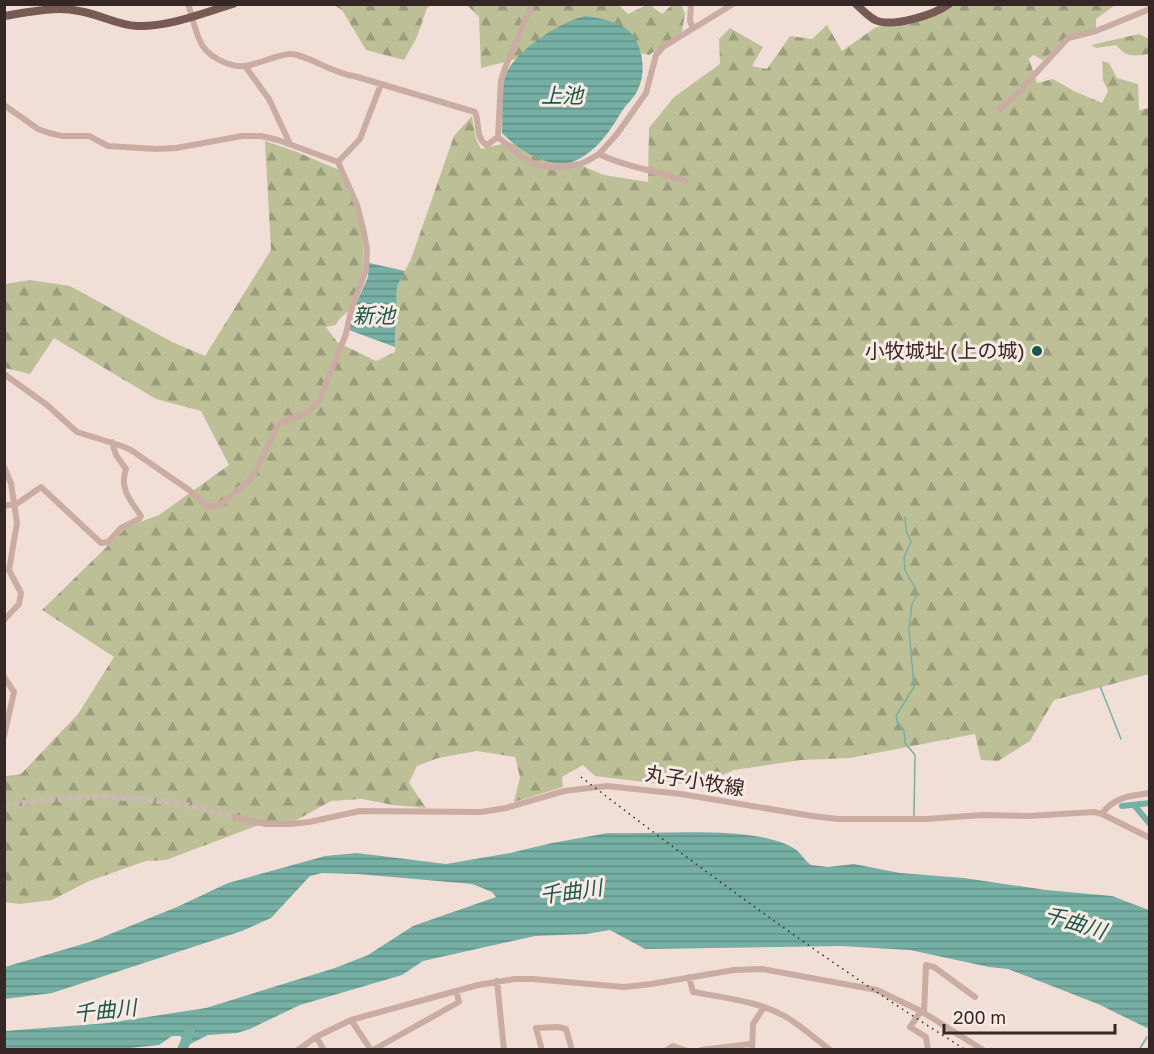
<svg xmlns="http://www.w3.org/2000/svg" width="1154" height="1054" viewBox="0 0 1154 1054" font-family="'Golos Text','Noto Sans JP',sans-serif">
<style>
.forest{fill:url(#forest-firs)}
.water{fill:url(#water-rules)}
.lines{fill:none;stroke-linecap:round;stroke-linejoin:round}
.stream{stroke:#76afa4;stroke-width:1.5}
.canal{stroke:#76afa4;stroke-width:6}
.river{stroke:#76afa4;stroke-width:10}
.minor-tunnel{stroke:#cbbab3;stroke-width:6;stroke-dasharray:6 3;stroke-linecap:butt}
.minor{stroke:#caaca3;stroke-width:6}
.major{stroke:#775956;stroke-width:8}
.rail{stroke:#342725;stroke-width:1.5;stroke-dasharray:1.5 4.5;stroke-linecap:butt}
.poi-dot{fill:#1a574c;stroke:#f9eae4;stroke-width:2}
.labels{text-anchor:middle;stroke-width:6;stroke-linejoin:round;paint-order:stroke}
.poi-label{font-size:20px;fill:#342725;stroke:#f9eae4;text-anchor:end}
.street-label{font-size:20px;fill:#342725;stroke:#f9eae4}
.water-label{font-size:21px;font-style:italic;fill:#1a574c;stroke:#f9eae4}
</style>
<defs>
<pattern id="forest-firs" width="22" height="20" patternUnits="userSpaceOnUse" patternTransform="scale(1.5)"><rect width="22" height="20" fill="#bdc097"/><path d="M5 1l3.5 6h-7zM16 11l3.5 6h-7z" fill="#9a9c7b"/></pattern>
<pattern id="water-rules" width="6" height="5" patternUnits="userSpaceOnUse" patternTransform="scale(1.5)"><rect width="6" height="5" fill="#76afa4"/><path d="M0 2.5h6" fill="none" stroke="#628e85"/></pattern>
</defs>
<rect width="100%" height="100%" fill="#f1dfd7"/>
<path class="forest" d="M649,4l13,10 10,-9 9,-1 4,10 -3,18 -33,23 -8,-2 -8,-16 -78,-7 -39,29 -35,9 -2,-51 -12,-12h152l9,9z
M334,5h97l-4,3 -10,29 -13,23 -38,-10 -24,-40z
M952,5h163l-19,14v9l-33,13 -20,19 -10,-5 -4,4 8,24 16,-4 21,12 28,12 6,-12 -5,-11 -1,-19 7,2 8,15 21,6 1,26 10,-2v566l-95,26 -24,41 -32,20 -17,-1 -6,-26 -125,24 -49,2 -67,10 -30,13 -44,1 -65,-8 -12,-11 -21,12 1,10 -49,15 6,-25 -5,-20 -38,-6 -39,7 -21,8 -8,17 17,25 -33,-3 -31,-6 -31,2 -36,20 -15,4 -24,1 -90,34 -20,1 -57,20 -37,19 -33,4 -14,-2 -1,-129 2,3 15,-2 57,-60 36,-57 -72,-47 85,-83 32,-12 70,-50 -28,-54 -45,-12 -102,-61 -24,36 -25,-6v-84l25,-4 40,6 102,56 33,14 66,-106 -6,-109 32,11 42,18c22,45 36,90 12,137 -4,7 -12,10 -15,18l-10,2 11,15 39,19 19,-9 2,-66 14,-27 43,-123 18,-20 4,23 5,10 29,-7 33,18 20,3 10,-1 31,13 44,7 1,-54 25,-31 46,-33 -1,-25 11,-11 33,19 -11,19 15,3 23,-33 22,3 15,-14 15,26 34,-24 37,-6z
M1139,34l10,5v15c-16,2 -22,4 -33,-9l-20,3 -5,-3z"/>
<path class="water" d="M586,16c12,2 25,4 36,10 20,11 25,42 17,61 -4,11 -13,17 -19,27 -10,18 -27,41 -48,48 -24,7 -54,-12 -70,-29 1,-16 -2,-47 5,-61 10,-22 56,-52 79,-56z
M369,263l36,8 -8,15 -2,61 -46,-17 4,-19 15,-34z
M608,833c48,2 149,-9 187,16 6,4 10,12 16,16l17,2 26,-3 46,9 64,5 82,12 66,6 37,14v119l-51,-25 -90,-35 -19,-2 -79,-17 -69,-4 -196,3 -35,-19 -24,4 -51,2 -112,25 -21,14 -102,30 -50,24 -13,4 -29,2 -20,10 -8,-9h-8l-13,9 -39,4h-115v-18l103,-8 98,-15 129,-40 33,-13 45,-29 83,-29 -4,-5 -20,-8 -114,-10 -36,-1 -12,3 -39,42 -29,13 -190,62 -47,6v-32l88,-26 84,-34 51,-24 97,-27 32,-3 89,11 64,-11 42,-10z"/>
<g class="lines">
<path class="stream" d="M905,517l1,13 5,12 -7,15 1,13 10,18 1,9 -4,7 -3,25 5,58 -18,29 2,8 6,6 1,13 10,12 -1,61
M1100,686l21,53
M1139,1050l8,-13"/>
<path class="canal" d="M1134,805l16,19
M1122,806l28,-3"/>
<path class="river" d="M182,1050l8,-19"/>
<path class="minor-tunnel" d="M4,806c77,-14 154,-12 230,11"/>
<path class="minor" d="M188,4c10,28 7,47 38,59 6,2 11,4 18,3 15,-2 30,-10 45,-12 16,-1 44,20 65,22l121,36c5,11 0,27 12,33l11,-8
M691,4l-1,17 3,7
M245,66l24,33 21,45
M4,105l34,24 11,4 13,3h27l19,10 48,3 20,-1 66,-12h19l17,4 60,22 19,43 6,23 4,21 -1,21 -15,40 -5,24 -28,69 -11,10 -28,10 -27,55 -32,27 -12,2 -19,-17 -58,-40 -9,-4 -45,-14 -30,-27 -43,-31
M1000,109l16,-14 52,-57 28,-7 54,-22
M498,137l25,21 13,7 22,3 22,-4 9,-4 10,-6 18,-20 29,-41 10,-38 7,-8 70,-43
M498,137l3,-56 4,-13 27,-64
M599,154c28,14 57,16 86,27
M338,162l22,-23 21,-55
M4,467l7,16 6,40 -8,47 12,23 -2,11 -15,16
M4,506l14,-3 23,-16 60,56 7,-1 13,-14 18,-9 2,-3c-11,-16 -22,-28 -15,-47l-10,-14 -4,-13
M4,677l10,15 -10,44
M1102,814c11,-17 29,-18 48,-21
M234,817l32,7h24l19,-2 51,-11 121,1 25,-4 58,-17 43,-5 74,8 131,22 26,3h88l56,-4 47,1 65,-4 8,2 48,24
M689,977l4,15c32,6 66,9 95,26 14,9 28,21 42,32
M497,981l7,69
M921,1011l-11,16 16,10 2,13
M924,1012l2,-47 8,2 41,30
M351,1020l20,30
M316,1037l8,13
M298,1050l18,-13 35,-17 127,-35 37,-6h17l92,8 27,-3 83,-14 28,-1 115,21 44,21 62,39
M373,1050l86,-48 -3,-11
M542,1050l-6,-22 22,-1 8,2 6,21
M667,1050l6,-4 12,4
M701,1050l50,-6
M752,1050l1,-26 11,-17"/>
<path class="major" d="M856,4c6,6 12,12 19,16 17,8 59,-5 74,-16
M4,16c24,-4 51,-10 75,-5 20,3 38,14 58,15 32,1 66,-13 96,-22"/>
<path class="rail" d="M581,777c125,96 251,189 385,273"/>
</g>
<circle class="poi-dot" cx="1037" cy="351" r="6"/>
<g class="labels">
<g class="poi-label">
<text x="1025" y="358">小牧城址 (上の城)</text>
</g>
<g class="street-label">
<text transform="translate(695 781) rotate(9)" y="7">丸子小牧線</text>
</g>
<g class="water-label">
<text x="562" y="103">上池</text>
<text x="374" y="323">新池</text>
<text transform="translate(571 892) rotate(-8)" y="7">千曲川</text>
<text transform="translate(1075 923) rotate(17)" y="7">千曲川</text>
<text transform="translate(105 1011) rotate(-6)" y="7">千曲川</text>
</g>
</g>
<rect width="1154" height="1054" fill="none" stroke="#342725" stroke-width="12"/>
<path d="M944 1024v9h171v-9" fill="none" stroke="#342725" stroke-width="3"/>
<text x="953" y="1024" font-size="18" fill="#342725" stroke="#f9eae4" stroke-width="4.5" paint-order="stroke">200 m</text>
</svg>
